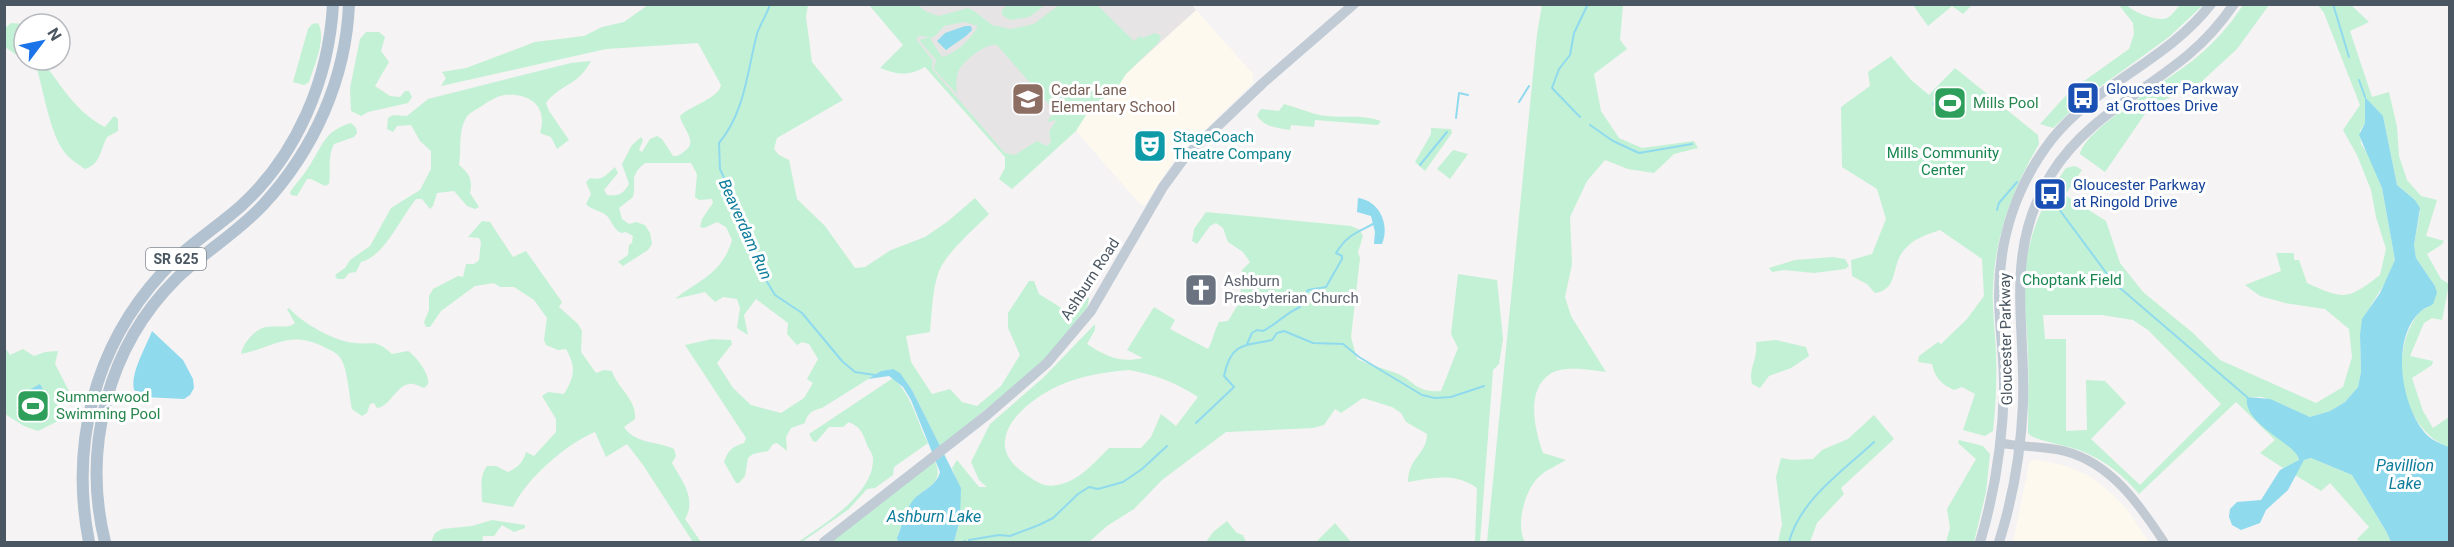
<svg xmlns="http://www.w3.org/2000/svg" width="2454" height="547" viewBox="0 0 2454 547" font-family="Roboto,sans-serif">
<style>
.commercial{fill:#fdf9ef}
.education{fill:#e6e4e5}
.green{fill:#c3f1d5;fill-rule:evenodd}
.water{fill:#90daee}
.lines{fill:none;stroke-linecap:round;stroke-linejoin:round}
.stream{stroke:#90daee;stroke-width:2}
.tertiary{stroke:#c1cad2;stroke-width:9}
.secondary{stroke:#c1cbd6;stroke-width:10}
.primary{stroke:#b3c2d1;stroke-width:12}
.labels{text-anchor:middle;stroke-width:6;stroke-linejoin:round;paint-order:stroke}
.shield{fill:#fff;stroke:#808990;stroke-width:1.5}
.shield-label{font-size:14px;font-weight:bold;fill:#4a5661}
.transit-label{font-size:15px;fill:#164399;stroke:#fff;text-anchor:start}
.education-label{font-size:15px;fill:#785e54;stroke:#fff;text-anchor:start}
.leisure-label{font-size:15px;fill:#27864d;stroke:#fff;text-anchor:start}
.culture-label{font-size:15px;fill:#0d838f;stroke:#fff;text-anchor:start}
.park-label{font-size:15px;fill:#17864f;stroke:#fff}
.street-label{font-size:15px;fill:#4a5661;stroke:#fff}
.worship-label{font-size:15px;fill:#5b616d;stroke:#fff;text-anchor:start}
.water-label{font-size:16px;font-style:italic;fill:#0c7c9b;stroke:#fff}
</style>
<rect width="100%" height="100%" fill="#f5f3f3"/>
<path class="commercial" d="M1196,10l57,64v9l-79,77 -30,46 -5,-3 -69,-79z
M2033,459l30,6 25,10 22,17 16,16 23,34h-136l16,-78z"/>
<path class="education" d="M1191,4l5,6 -176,160 -146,-165z"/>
<path class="green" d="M648,5h160l-2,12 6,45 31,38 -66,38 -3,11 5,6 10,5 8,39 28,27 30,42 10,-1 26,-17 34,-13 22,-15 28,-24 14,16c-15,15 -42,38 -50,57 -7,19 -7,41 -9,61l-24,4 5,26 21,32 18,-5 12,13 15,4 24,-20 19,-31 -12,-27v-15l21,-32h5l5,13 32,20 15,-21 3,6 -2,9 -47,57 -100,82 -28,-57 -20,-21 -11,2 -59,37c-9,2 -15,5 -17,15l-14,5 -5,9 1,14 -10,-8 -4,1 -5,7 -15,3 -5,4 -3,18 -6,7h-3l-12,-21c4,-12 8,-15 20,-19l2,-5 -61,-93 27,-6 19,1 1,4 -15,19 16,25 18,17 30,8 23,-15 9,-15 -6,-4 11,-20 -9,-15 -7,-2 -5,3 -10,-11 1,-11 -32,-24 -12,16 4,20 -11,-7 3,-20 -3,-9 -14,-2 -8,5 -10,-10 -30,7c25,-20 47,-25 57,-59l-6,-13 -9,-5 -13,6 -4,-1 2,-8 11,-16 -1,-4 -13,1 -4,-3 2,-23 -6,-11h-46c-17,14 -8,17 -12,34l-14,11 3,11 7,5 7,-2 9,3 5,8 2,11 -4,6 -25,16 -5,-4 10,-7 1,-10 3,-2 1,-7 -7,-4 -5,1c-8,-5 -8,-9 -13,-16 -6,-7 -16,-6 -22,-13l5,-10 -5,-12 4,-4c13,3 16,-3 25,-11l3,6 -14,17 3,5c13,1 16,-1 22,-11l-7,-20 10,-19 9,-8 2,3 -4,10 3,2 8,-13 7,-3 5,3 11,17c6,0 8,-2 13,-6 12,-9 -5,-24 -6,-34 10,-10 39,-18 41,-31l-23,-42 -92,6 -165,37 5,-8 -4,-6 24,-4 69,-26 49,-6 18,-9 22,-5z
M869,5h48l10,7 12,4 29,-8 6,3 18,14 19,4 23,-5 25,-19h38l37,36 6,-5 2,2 13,-5 6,3 -2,6 -33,32 -7,11 -33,30 -10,16 -64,58 -13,-10 6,-11v-11l-80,-90c-16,9 -28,8 -45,1l23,-23zM964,22l14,4c-7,13 -21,27 -36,31l-11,-17v-3h3l10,-11zM919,36l11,1 -11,3 17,20 -2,9 23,25c-1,-7 -1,-17 2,-24 4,-9 28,-28 38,-25l55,63v6l-5,8 9,-2 -7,12 2,10 -4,4 -10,-5 -22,14 -10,-2 -73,-84 1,-8 -17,-22z
M1007,5v-1l38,1 -16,12 -19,3 -8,-5v-5z
M1542,5h81l-3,35 7,9 -33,25 7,37 18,27 23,10 52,-7 4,7 -24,6 -20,19 -26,-4 -23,-9 -18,21 -17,36 2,47 -7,33 6,19 35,56c-15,-2 -42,-7 -56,2 -25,17 -15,56 -7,79l23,7c-8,5 -18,9 -25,15 -16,12 -26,51 -16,67h-38l50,-508z
M1913,5v-1l59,1 -9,9 -11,-8 -24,20z
M2119,5h8c6,7 30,17 40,13 5,-2 9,-9 13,-13h23l-34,32 -83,60 -33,31 -13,-4 30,-33 59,-42 5,-15 -1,-11z
M2243,5h26l-32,44 -36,33 -6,2 -9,-2 -14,14 -23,12 -44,64 -25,-18c6,-27 93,-76 117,-97 18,-15 34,-33 46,-52z
M2318,5h33l18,17 -19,9 22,66 17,-5 8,35 2,29 8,24 14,16 16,4 -11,36 18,5 -3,4 -14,9 14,25 8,5 -7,36 -10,-2 -8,5 -14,33 23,5 -1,4 -20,13 11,33 10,17 16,-11v30c-42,-15 -57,-75 -41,-115 3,-7 8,-18 15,-23 1,-1 3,0 4,-1 4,-4 6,-17 8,-22l-19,-28 -2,-13 6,-34 -5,-11 -18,-15 -14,-69 -13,-13 -5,1 2,10 -2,9 -5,8 1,13 8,11 13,33 13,72 -6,16 -19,31 -10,28 1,37 -3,15 -13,15 -15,9 -20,6 -48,-20h-15l44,52 5,2 4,7 -4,5 -13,5 -23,-15 15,-13 -39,-38 -97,92c-16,-19 -32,-32 -55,-42 -12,-6 -51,-11 -56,-19 0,-27 1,-55 0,-82 -1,-26 -5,-52 -3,-78 3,-37 19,-75 41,-105l9,-2 7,4 -17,25 41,26 14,42 23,29 50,41 27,27 96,43 27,-16 9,-30 -3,-28 -24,-20 -40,-6 -25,-7 -15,-11 36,-14 -5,-18h18v7h5l8,23c37,17 41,17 73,-8l6,-26 -10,-32 -5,-27 -14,-35 -14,-25 17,-25 -36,-92zM2043,315h59l31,5 15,10 73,74 -81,81 -49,-46 35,-36 -21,-22 -19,-1 1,50 -21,1v-92h-21z
M11,23l13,1v36l-19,-13v-19z
M318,23c9,15 -4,43 -9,59l-5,3 -11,-3 15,-53 4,-5z
M366,32h13l6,5 -4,14 8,11 -14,24 15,10 10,1 5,-6h4l3,6 -4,6 -40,9 -7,4 -10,-5 -1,-23 10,-49z
M1891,56l20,24 18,15 26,-27 83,67 1,9c-26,45 -44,91 -46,144 -1,21 2,43 3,64 1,26 0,54 -3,79l-8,5 -22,-6 12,-36 -13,-7 -8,3c-13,-6 -19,-12 -22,-26l-14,-2 1,-6 19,-14 3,2 26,-25 17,-23 -2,-37 -42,-29c-14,5 -26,8 -36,20 -13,14 -5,40 -29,43l-8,-9 -15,-8 -1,-16 21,-6 14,-35 -9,-30 -35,-22 -1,-60 29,-21 -2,-14z
M25,60h16c21,25 33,51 64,67l9,-11 4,3v12l-11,6c-7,13 -6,27 -22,32 -6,-4 -14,-9 -19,-15 -17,-20 -22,-65 -31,-91z
M591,61c-14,26 -30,22 -45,42l3,8 20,29 -12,9 -6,-12 -11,-4c8,-26 -9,-40 -35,-38 -10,1 -18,8 -25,12 -4,3 -9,5 -12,8 -11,15 -6,34 -9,50 10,8 14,15 11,28l9,14 -4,2 -8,-3 -13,-15 -17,2 -4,13 -3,3 -8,-10h-6c-15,18 -32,58 -55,63l-5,10 -7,1 -5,6h-7l-2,-4 10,-7 5,-8 20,-14 21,-38 29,-18 11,-21v-18l-11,-10 -9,-16 -14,1 -4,6 -6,-3 1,-11 5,-3 14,1 21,-17 143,-36z
M1284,104c11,3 21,7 31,10 21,6 45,-1 66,7l-3,4 -63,-5 -1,7 -23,-2 -1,5c-12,-2 -27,-3 -33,-15l4,-6 18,2z
M351,123l5,5 1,5 -3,4 -20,7c-7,15 -3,26 -5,40l-4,2 -14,-7h-4l-10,17 -6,-1 -1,-3c6,-9 14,-17 20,-27 13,-20 14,-34 41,-42z
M1431,128l20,1 1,4 -27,38 -10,-9 16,-28z
M1453,150l15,4 -18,25 -13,-10z
M1206,212l145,14 9,4 3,6 -5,16 2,6 -9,79 6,22c15,7 22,8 36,13 22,7 20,21 48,19l17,-43 -7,-14 7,-60 39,6 6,59 -4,25 -6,6 -13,172h-5l2,-54c-22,-16 -45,-10 -69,-6 0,-24 19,-28 19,-48l-21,-12 -5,-9 -9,-6 -29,-9 -22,15 -6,-4 -11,16 -11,3 -87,4 -64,48 -28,29 -27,17 -18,16h-135c7,-28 10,-46 -2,-74l5,-8 22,27h8l-8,-7 -8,-18 19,-38 54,-47 51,-53v6l-8,14c20,13 33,19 56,14l-16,-8 27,-43 21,13 -5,9 38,20c5,-9 6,-18 11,-27l9,-1 12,-20 2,-31 8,-8 -7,-10 -15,-10 -5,-14 -7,-5 -6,3 -13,18 -5,-3 2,-12zM1129,370c27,5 46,12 69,27l-22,29 -15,-12 -10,23 -10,11h-32c-14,14 -31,34 -52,37 -13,3 -22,-4 -33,-12 -45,-31 -1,-71 34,-87 22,-10 47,-14 71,-16z
M482,221l8,1 23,35 13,-6 36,51 -3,5 19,17 4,7 -1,21 15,21 8,-3 8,1c5,17 25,28 23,48l-11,8c11,17 33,14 50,22l2,7 -4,7c10,18 25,36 13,56l16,23h-8l-50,-77 -16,-21 -21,13 -11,-25c-29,12 -69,47 -82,75l-31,-5c0,-12 -3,-26 5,-36h9l12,6c10,-5 15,-9 18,-20l8,4 22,-24v-13l-14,-23 6,-4 16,2c11,-18 12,-27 2,-45l-8,1 -12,-5 -2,-5 3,-22 -13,-18 -20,-13h-14l-6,-4 -19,3 -34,25 -11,16h-4l-2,-5 5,-12v-14l4,-7 25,-13 5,1 3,-13h8l5,-4 2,-18 -2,-4 -11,-1z
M1833,257l12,2 4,7 -4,3 -31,4 -30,-3 -12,2 -3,-4 26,-8z
M289,308c13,15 45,33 65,35 19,2 21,-5 38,11l16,-3c8,5 22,23 20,33l-4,4c-3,-1 -6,-3 -10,-4 -17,-3 -22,22 -37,24l-3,-5 -4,1 -3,9 -5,3 -10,-7c-3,-14 -4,-38 -11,-50 -3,-6 -9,-8 -15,-11 -36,-19 -51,-1 -85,6 2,-11 14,-25 25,-27 10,-2 22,2 29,-4l-8,-14z
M1776,340l30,7 3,9 -18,12 -22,8 -9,12 -8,-4c-4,-17 6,-23 4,-42z
M4,346l6,9 13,-6 11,7 11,-4 13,-1 -3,13 15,29 -12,6 7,15 -9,8 -18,9 -14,-5 -19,-12z
M893,378c20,19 23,42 35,65l-34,24 -1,8 -18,13 -8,1 -18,20 -47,33h-4c25,-17 76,-48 75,-83 0,-5 -3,-8 -5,-12 -5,-13 -6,-19 -19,-25l-6,5h-14l-13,15 -3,-1 -4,-7z
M1874,415l20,24 -53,49 3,6 -27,29 -7,19h-32l4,-18 -6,-47 5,-19 12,2 20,-1 9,-9 26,-11z
M1959,440l24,6 7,8 -4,38 -12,50h-28l4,-14 -3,-19 29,-50 -18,-16z
M2311,458l41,17 34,56 5,11h-30l-4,-3 12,-12 -39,-44 -9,8 -26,-16 9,-15z
M935,461c10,25 -10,24 -23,41 -7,11 -11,24 -15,36l1,4h-67z
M492,520l33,5v3l-11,4 -12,-7 -8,11h-11l-1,6h-51l4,-9 7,-4 30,-3z
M1227,521l10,12 6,2 3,7h-40l7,-10z
M1335,523l16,19h-35z"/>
<path class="water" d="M965,26h6l1,4 -6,6 -20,14 -9,-9 8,-8z
M1944,90l6,4 4,-2 4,2v11l7,2 -3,10 -6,-5 -11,2 -4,-7 2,-5 -6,6 -5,-4z
M2365,97l18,19 14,69 18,15 5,8 -6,37 2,13 19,28 2,7 -4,11c-4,3 -9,4 -12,7 -31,27 -20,94 4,122 6,7 16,11 24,14v95h-58l-5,-11 -34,-56 -41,-17 -7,2 -16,30 -22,20 -6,13 -19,7 -9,-5 -3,-8 1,-8 7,-7 24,-2 19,-30 19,-10c0,-15 -57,-35 -52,-63l23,2 40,18 20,-6 15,-9 13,-15 3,-15 -1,-37 2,-16 18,-26 15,-33 -13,-72 -23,-53 6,-12z
M1358,198c22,3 32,27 24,46h-8l1,-12 -4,-16 -14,-4z
M152,331l31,29 10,19 1,9 -4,7 -6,4 -40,-2 -10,-7c-4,-17 12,-43 18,-59z
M893,369l7,4 12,17 49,98 -1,31 -6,23h-56l-1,-4c5,-12 8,-29 17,-39 9,-9 23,-14 26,-27l-29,-72 -8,-13 -14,-11 -21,3 13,-8z
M40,384l7,13 -8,4 4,9 -19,10 -3,-6 7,-4 -8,-15z"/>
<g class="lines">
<path class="stream" d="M770,4c-3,11 -10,20 -13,30 -10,38 -12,78 -38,109l1,26 26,57 17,49 12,20 27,18 40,48 13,11 20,3
M2333,4l16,53
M2359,80l6,17
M1519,102l10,-16
M1580,117l-28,-29 7,-19 11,-14 4,-22 14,-29
M1456,118l3,-25 9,2
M1590,125l23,16 26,12 53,-9
M1420,165l27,-33
M2053,201l60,81 134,115
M1997,210l2,-7 18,-21
M1247,344l5,-11 5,-3 6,1c14,-7 23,-18 37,-24l8,-17 18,-3 16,-28v-3l-6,-3c11,-18 20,-20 37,-29
M1196,423l38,-36 -10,-11c7,-35 22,-30 48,-36l5,-7 7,-2 29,12 30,1 16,13 63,38 13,3 16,-1 33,-11
M969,540l30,-5 11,1 29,-11 14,-7 25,-24 11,-7 9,2 25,-7 19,-13 25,-23
M963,542l2,-1
M1789,542c11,-42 54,-71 85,-100"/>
<path class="tertiary" d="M2000,443c21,4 43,3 64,8 47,12 75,53 100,91"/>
<path class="secondary" d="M824,542l163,-127 60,-52 44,-52 72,-124 22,-30 78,-74 91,-79
M1980,542c15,-50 23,-103 24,-156 0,-31 -5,-61 -5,-91 0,-57 18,-111 53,-156 44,-55 116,-79 159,-135
M1999,542c14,-44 22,-92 24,-138 3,-83 -20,-154 29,-231 33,-53 89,-79 136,-118 18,-15 33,-32 46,-51"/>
<path class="primary" d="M89,542c-19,-97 5,-195 73,-269 23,-26 53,-44 79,-67 56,-51 88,-127 92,-202
M105,542c-23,-93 2,-195 72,-264 27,-26 60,-45 86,-73 51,-55 83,-126 86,-201"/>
</g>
<defs>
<g id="bus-square" transform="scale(1.725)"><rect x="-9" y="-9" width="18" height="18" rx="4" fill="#1a4fb4" stroke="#fff"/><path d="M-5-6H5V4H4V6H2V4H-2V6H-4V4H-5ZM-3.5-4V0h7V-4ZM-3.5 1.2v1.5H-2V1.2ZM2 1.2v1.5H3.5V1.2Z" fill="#fff"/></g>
<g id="school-square" transform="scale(1.725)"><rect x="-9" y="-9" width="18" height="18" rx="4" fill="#8d6e63" stroke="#fff"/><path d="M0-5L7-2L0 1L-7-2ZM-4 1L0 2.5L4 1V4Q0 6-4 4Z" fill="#fff"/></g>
<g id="stadium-square" transform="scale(1.725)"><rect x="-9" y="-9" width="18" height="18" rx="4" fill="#2e9e5b" stroke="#fff"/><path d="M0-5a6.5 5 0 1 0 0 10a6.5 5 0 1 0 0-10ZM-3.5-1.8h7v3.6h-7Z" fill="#fff"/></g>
<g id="theatre-square" transform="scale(1.725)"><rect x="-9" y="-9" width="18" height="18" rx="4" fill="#0f9aa8" stroke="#fff"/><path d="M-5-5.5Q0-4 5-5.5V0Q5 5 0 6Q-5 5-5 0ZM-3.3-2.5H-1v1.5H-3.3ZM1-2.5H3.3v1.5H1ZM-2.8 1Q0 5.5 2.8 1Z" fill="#fff"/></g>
<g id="church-square" transform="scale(1.725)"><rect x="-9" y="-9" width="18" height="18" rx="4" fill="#6b7280" stroke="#fff"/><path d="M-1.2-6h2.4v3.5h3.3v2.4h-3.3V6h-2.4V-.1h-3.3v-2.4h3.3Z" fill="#fff"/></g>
</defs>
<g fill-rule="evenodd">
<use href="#bus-square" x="2083" y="98"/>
<use href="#school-square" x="1028" y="99"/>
<use href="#stadium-square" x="1950" y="103"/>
<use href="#theatre-square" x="1150" y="146"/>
<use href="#bus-square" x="2050" y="194"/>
<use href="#church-square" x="1201" y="290"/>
<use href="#stadium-square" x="33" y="406"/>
</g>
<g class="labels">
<rect class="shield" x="146" y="248" width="60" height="22" rx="4.5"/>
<g class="shield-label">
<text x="176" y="264">SR 625</text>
</g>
<g class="transit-label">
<text x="2106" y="94">Gloucester Parkway<tspan x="2106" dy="17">at Grottoes Drive</tspan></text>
<text x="2073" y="190">Gloucester Parkway<tspan x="2073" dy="17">at Ringold Drive</tspan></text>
</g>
<g class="education-label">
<text x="1051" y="95">Cedar Lane<tspan x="1051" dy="17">Elementary School</tspan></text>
</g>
<g class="leisure-label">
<text x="1973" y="108">Mills Pool</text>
<text x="56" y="402">Summerwood<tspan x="56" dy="17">Swimming Pool</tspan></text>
</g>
<g class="culture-label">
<text x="1173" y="142">StageCoach<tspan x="1173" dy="17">Theatre Company</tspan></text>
</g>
<g class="park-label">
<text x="1943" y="158">Mills Community<tspan x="1943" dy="17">Center</tspan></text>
<text x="2072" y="285">Choptank Field</text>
</g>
<g class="street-label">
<text transform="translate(1090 279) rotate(-57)" y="5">Ashburn Road</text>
<text transform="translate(2006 339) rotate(-91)" y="5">Gloucester Parkway</text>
</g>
<g class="worship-label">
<text x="1224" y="286">Ashburn<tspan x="1224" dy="17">Presbyterian Church</tspan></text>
</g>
<g class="water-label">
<text transform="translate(746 229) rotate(66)" y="6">Beaverdam Run</text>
<text x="2405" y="471">Pavillion<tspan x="2405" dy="18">Lake</tspan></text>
<text x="934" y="522">Ashburn Lake</text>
</g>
</g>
<rect width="2454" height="547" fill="none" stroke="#4a5661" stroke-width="12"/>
<g transform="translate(42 42) rotate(58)"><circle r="28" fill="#ffffff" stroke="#b7bbc0" stroke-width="1.5"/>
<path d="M0-4.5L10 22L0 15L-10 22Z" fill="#1a73e8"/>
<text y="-9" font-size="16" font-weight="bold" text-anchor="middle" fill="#4a5661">N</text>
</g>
</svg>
